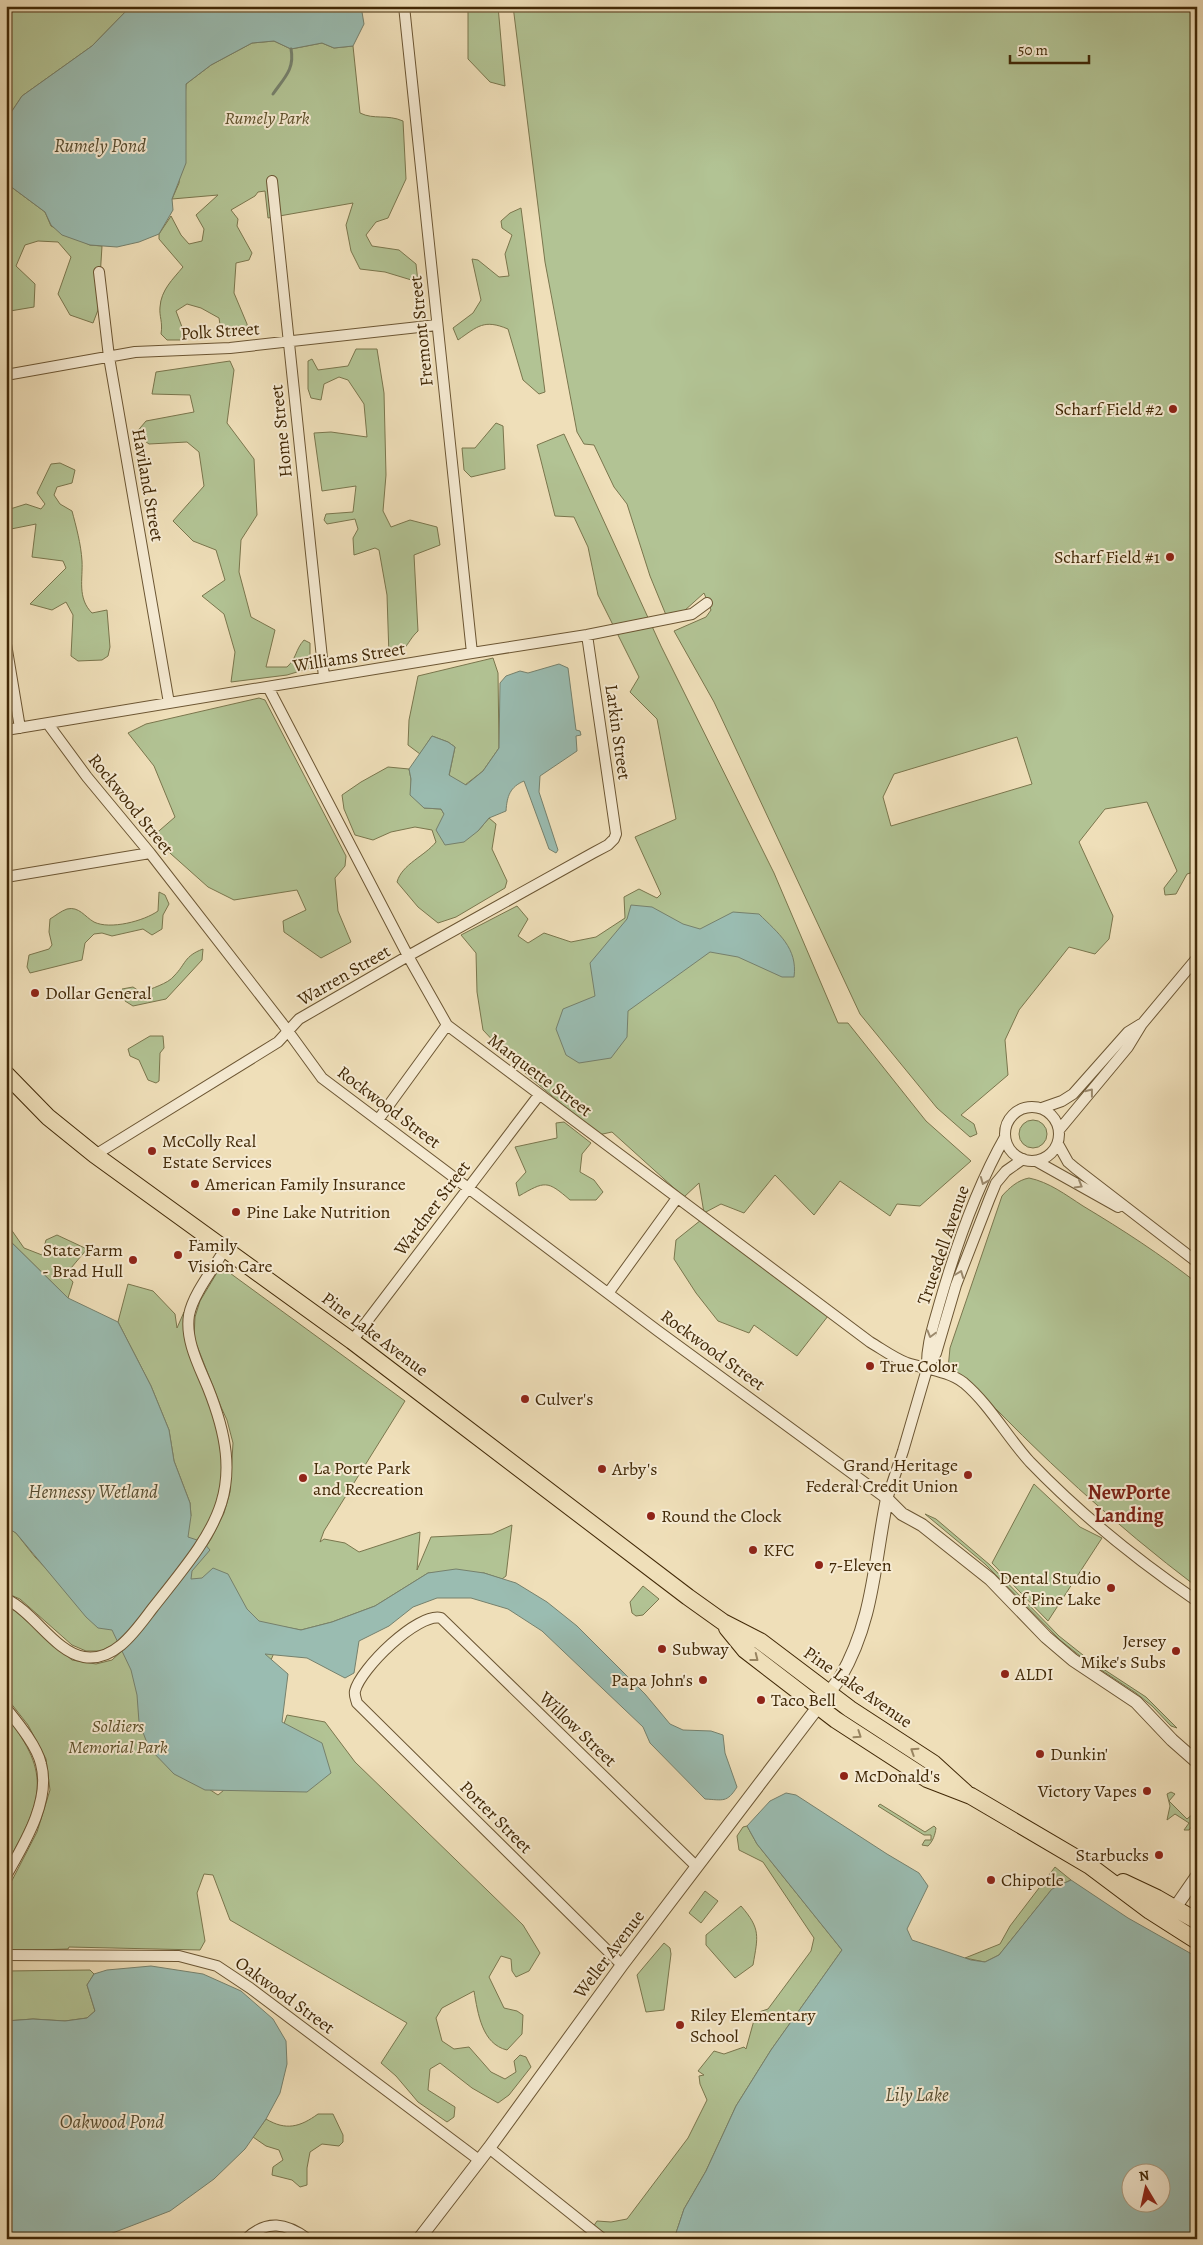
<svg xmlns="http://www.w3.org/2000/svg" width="1203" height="2245" viewBox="0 0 1203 2245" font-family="Alegreya,serif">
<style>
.green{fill:#b2c394;stroke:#7a764d;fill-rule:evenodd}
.water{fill:#9abcb1;stroke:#76816d;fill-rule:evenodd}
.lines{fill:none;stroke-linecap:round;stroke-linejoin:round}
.stream{stroke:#76816d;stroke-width:3}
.minor-casing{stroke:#6c5633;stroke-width:12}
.tertiary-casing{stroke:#6c5633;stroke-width:14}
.primary-casing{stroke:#412806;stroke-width:18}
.minor{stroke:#f5ead2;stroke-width:10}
.tertiary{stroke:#f5ead2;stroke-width:12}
.primary{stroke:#efdfb9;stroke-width:16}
.oneway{stroke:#9b896c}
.oneway2{stroke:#988460}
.poi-dot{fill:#8f2418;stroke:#f5ead2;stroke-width:2}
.labels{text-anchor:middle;stroke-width:4;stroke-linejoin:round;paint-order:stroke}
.park-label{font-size:18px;font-style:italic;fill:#5d4f2a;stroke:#f5ead2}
.street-label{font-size:18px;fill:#412806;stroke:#f5ead2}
.poi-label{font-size:18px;fill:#412806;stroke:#f5ead2;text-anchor:start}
.water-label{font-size:19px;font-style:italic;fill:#574d31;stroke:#f5ead2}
.quarter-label{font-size:20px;font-weight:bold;fill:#7a1f14;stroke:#f5ead2}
</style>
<rect width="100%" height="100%" fill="#efdfb9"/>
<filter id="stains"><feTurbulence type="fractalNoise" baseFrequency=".004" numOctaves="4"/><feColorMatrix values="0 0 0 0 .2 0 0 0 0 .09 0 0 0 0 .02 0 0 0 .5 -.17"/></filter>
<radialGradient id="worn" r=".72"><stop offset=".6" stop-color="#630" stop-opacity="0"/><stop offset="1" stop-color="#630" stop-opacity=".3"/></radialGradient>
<path class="green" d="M6,6h125l-39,40 -70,50 -16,24z
M468,6h30l7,80 -15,-4 -22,-23z
M513,6h684v865l-10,3 -11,20 -11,1 -1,-7 13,-17 -30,-69 -42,7 -26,33 34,74 -4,23 -14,15 -26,-7 -50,63 -14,30 3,35 -47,40 13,9 3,10 -7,3 -33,-29 -77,-94 -146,-312 -40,-71 32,-14 5,-7 -7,-17 -20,18 -18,4 -16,-39 -23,-72 -13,-17 -20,-42 -10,-1 -7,-12 -32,-170zM1017,737l15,47 -141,42 -8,-29 11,-23z
M274,41l17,8 31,-6 12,5 19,-2 7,67c14,7 27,1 43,8l3,58 -18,39 -12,4 -10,13 6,11 27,4 17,14 2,18 -33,-10 -25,-3 -9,-18 -5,-26 7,-22 -85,15 -3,-27 -7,1 -3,4 -24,14 7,9 -1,7 15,27 -3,7 -13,3 -2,30 13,31 1,9 -9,2 -18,-4 -2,-13 -18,-10 -14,-4 -11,7 6,16 1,13h-16l-6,-6c2,-12 -2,-18 -1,-27 1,-17 13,-28 23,-40l-24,-28v-5l12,-18 10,19 8,9 13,-3 2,-12 -8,-14 22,-20 -46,4 7,-16 7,-99 25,-19 41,-22z
M6,183l39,29 6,14 39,19 12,1 -4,64 -5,13 -23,-8 -12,-21 13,-37 -13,-15 -20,-1 -13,4 -9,21 19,18 -1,23 -24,4 -4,-4z
M521,208l24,184 -6,2 -16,-14 -15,-51c-24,-10 -30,-3 -50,11l-5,-12 20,-15 8,-13 -9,-41 6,1 21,17 10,-1 -4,-22 7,-19 -10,-7 -1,-7 9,-8z
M356,349h21l7,44 2,82 -3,36 8,16 19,-7 27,7 3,18 -26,10 4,76c-12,11 -10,21 -29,25l-2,-61 -8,-45 -4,-2 -21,7 -1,-17 5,-9 -3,-10 -28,5 -3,-4 2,-6 27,-2 3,-26 -34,5 -8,-58 17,-1 36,5 -3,-33 -16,-24 -9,-3 -15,7 -3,16 -10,-2 -3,-9v-28l4,-2 6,11 30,-4z
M230,361l4,9 -7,53 27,36 3,56 -16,25 -2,32 12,45 24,13 -9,37h21c10,-9 8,-17 17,-27l6,3v25l-23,7 -56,7 4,-30 -11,-38 -22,-18 23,-16 -9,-30 -23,-9 -20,-20 31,-35 -5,-34 -12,-10 -38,2 -14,-10 11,-13 48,-9 -4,-17 -38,-1 4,-22z
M496,423l7,3 2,43 -34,8 -7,-7 -2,-22h13z
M564,434l97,212 113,227 64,150h10l78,98 45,40 -51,45 -23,-2 -7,12 -50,-35 -26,34 -39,-40 -31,38 -23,-9 -17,9 -5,-30 -15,14 -72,-65 -14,3 -80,-68 -35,-37 -6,-38 -1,-39 -15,-18 56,-29 11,13 -10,17 10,7 16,-10 27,9 25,-5 29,-19 -1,-21 15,-8 18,9 4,-4 -26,-57 41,-18 -19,-100 -27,-27 9,-15 -41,-82 -10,-48 -14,-30 -19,-1 -18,-71z
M60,463l15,7 -3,13 -15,4 -3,8 6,9 12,7c4,15 9,33 10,50 1,18 -5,37 10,52l15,-3 3,37 -2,9 -6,4 -24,1 -7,-5 2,-41 -7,-13 -14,8 -22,-6 36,-36 -3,-7 -31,-4 4,-33 -30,6 1,-20 19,-6 15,5 4,-5 -8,-11 14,-29z
M493,658l5,15 1,75 -16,23 -18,14 -16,-9 6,-29 -7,-5 -16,-6 -12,18 -12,-9 1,-25 9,-44z
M259,698l6,2 81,156 -1,10 -10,12 3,33 13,31 -30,16 -37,-26 -1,-11 23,-11 -9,-20 -63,10 -26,-13 -56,-50 23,-20 -21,-51 -26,-33 18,-9z
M388,767l21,2 2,10v16l13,13 17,1 3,5 34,17 11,-13 7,6 -4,25 15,32 -2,7 -49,29 -18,6 -20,-16 -21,-25c5,-18 28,-26 39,-40l-4,-12 -17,-3 -24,5 -18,8 -18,-5 -11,-26 -2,-14 19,-13z
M159,892l6,3 4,9 -6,11 -1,14 -10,6 -9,-6 -31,7 -10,-3 -8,1 -9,9 -3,17 -52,13 -3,-6 2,-12 20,-6 3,-4 -3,-13 1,-13c5,-3 11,-8 17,-10 12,-3 18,8 27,13 16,8 50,-1 64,-11z
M203,949l-1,11 -36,39 -33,7 -8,-5 -3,-12 11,-2 9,6c9,-5 26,-9 32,-17 12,-12 10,-20 29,-27z
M150,1036h13l1,12 -4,5 -1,28 -3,2 -8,-3 -9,-20 -9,-4 -2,-7z
M1019 1134a14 14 0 1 1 28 0a14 14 0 1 1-28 0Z
M564,1122l27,21 -9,11 -2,18 14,8 9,12 -7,8h-26c-23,-20 -25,-19 -51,-4l-3,-13 10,-11 -11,-25 42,-9 -1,-15z
M1029,1178c20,4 37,17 54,28 40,24 77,48 114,77v304c-82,-62 -158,-132 -228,-206l-21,-12 2,-21 52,-152c7,-8 16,-16 27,-18z
M701,1220l127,96 -31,40 -43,-31 -5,8 -31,-12 -22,-28 -22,-34 2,-19z
M6,1222l18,26 18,7 4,-15 11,-5 30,14 -21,25 7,8 -5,16 -62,-61z
M223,1268l182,133 -81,130 -4,11 4,-3 21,4 14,9 61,-20 -3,38 14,-33 61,-3 20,-9 -6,51 -4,3 -18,-6h-56l-53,33 -43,16 -31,8 -16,-3 -14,33 -79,118 26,17 58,-48 11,-32 38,7 30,40 168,163 17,28 -11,18 -13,6 -4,-6 -1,-12 -10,-3 -12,21 15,31 13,3 6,4 -1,19 -15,16c-25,-6 -29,-36 -33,-59l-32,17 -6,10 6,23 12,8 15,-2 22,25 14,7 11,-7 -2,-11 6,-6 6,2 5,10 -22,28 -11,8 -26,-15 -32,-25 -10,6 -2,21 27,17 -1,10 -7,5 -29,-20 -22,-26 -15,-13 26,-40 -177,-103 -17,-45 -9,-1 -7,19 8,48 -5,9 -131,-3 -1,2 -62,2v-59l31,-60 13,-42 -4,-31 -18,-34 -22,-28v-91l8,4 58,50 24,4 16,-4 37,-34 37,-48 25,-39 13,-26 6,-21 3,-49 -6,-23 -6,-13 -27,-69 1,-21 5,-16 18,-30z
M128,1284l25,7 22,23 2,14 7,-16v18l31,91 8,36 -3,31 -8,30 -18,27 -79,99 -14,7h-15l-14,-6 -52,-46 -14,-6v-66l10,6 19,24 23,24 133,-65 -1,-13 -16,-42 -5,-31 -18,-44 -33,-64z
M1034,1484l46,43 22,11 -54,83 -56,-58z
M925,1514l11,5 54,46 69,71 29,23 58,38 31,31 -6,-2 -19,-20 -16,-13 -56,-37 -20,-16 -75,-76z
M643,1586l16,13 -16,16 -7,1 -4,-3 -2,-11z
M6,1716c48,60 35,86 0,149z
M1171,1792l4,2 -6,7 18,18 7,-6 1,9 -6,8h-5l5,-7 -14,-9 -8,6 3,-14 -3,-12z
M880,1804l45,28 9,-6 2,2c-1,7 -3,13 -8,18l-6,-1 3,-5h6v-5h-7l-46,-29z
M747,1826l10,18 85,106 -71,100 -35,56 -30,65 -22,38 -10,30h-85v-6l8,-12 14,1 16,-3 61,-81 19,-38 -7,-16 -1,-8 5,-1 -6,-4 16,-20 10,3 20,-7 2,2 10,-36 12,-4 43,-58 3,-13 -51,-76 -24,-12 -2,-14 6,-9z
M1055,1867l16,13 -19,9 -53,66 -14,7 -20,-4 35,-14 10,-18z
M705,1891l13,10 -17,22 -12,-10z
M741,1906c20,23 17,30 12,59l-18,13 -29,-33v-10z
M664,1943l6,5 1,6 -7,56 -18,2 -9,-37z
M90,1970l4,4 -7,11 8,26 -8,7 -22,3 -32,-2 -27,2v-50z
M318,2114h15l10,21v7l-4,4 -17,-2 -12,8 -3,16v17l-7,2 -8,-7 -20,-5 1,-8 10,-7 -4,-10 -13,-4 -13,-9 13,-18c20,12 34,8 52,-5z"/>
<path class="water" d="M131,6h230l3,18 -11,22 -19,2 -12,-5 -31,6 -17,-8 -22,2 -41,22 -25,19v79l-14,36 1,11 -14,24 -20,8 -22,5 -27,-2 -28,-10 -11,-10 -6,-13 -39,-29v-63l16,-24 70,-50z
M559,664l9,4 8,62 4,1 1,4 -5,1 1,15 -37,25 -1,16 19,58 -2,3 -7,-4 -25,-68c-14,6 -17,15 -18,30l-17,7 -11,13 -14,11 -19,3 -9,-15 8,-16 -3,-5 -17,-1 -14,-13 1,-16 -2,-10 23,-33 16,6 7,5 -6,28 17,10 17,-14 16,-23 1,-65 6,-7 14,-5 8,2z
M631,905l21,2 31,17 17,5 33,-17 26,2c19,19 39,34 35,63h-12l-44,-20 -28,-5 -82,59 -1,26 -16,21 -32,5 -13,-8 -10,-26 7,-20 32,-13 -5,-33 37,-44z
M6,1237l62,61 50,24 33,64 18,44 5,31 16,42 1,13 -3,21 15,5 7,8 -18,21 -1,8 11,-1 11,-10 15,6 19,35 12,12 42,9 31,-8 43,-16 53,-33 28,-4 28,4 32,10 31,19 30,24 68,68 25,30 13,6 28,1 12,4 2,18 12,34c-10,16 -14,13 -32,12l-55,-56 -7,-16 -101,-96 -34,-22 -37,-11h-34l-24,9 -24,19 -30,15 -5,32 -9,5 -38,-20 -42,-4 23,20 -6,48 40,21 9,30 -24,19 -102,-2 -31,-16 -25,-26 -10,-26 -2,-27 -6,-25 -19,-40 -14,-2 -12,-11 -70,-84 -10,-6z
M786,1793l10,2 91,59 32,19 9,13 -21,43 5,11 59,20 14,2 14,-7 53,-66 19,-9 57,38 69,39v282h-523l10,-30 22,-38 30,-65 35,-56 71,-100 -85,-106 -10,-18 23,-25zM1130,2172h30v30h-30z
M151,1966l52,8 38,17 32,28 13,22 1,23 -7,29 -14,26 -21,30 -31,30 -44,32 -73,28h-91v-218l27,-2 32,2 22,-3 8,-7 -8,-26 7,-11 13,-4z"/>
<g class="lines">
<path class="stream" d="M273,94c11,-16 22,-25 18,-45"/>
<g class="minor-casing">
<path id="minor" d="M404,6l68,647
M272,181l52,496
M99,272l10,85 60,346
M6,375l129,-23 95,-4 207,-23
M6,644l14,84
M268,687l140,269 39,69 423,317c12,7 24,16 37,21 18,6 42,8 57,20 26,22 43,54 66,79 51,53 107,98 167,139
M48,724l39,53 63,76 132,170 40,55 336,253 229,168 16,-48 24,-82 9,-16 20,-68 33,-85 7,-17 10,-12 17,-12
M6,730l466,-77 115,-18 105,-21 15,-11
M6,877l144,-24
M1005 1134a27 27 0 1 1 54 0a27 27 0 1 1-54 0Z
M1042,1108l20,-7 11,-7 55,-62 13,-8
M378,1120l69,-95
M1059,1130l69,-83 14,-23 55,-66
M1058,1144l10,18 7,6 122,94
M95,1155l183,-113 21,-23 109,-63 185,-103 15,-8 6,-6 2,-5 -29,-199
M1036,1161l82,46
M609,1292l68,-94
M352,1341l187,-246
M927,1369c-1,-23 6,-42 12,-64 16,-56 37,-117 66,-168
M6,1599c28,13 49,53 78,58 31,5 52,-27 68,-48 64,-81 98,-116 56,-221 -9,-22 -23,-48 -19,-73 4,-21 25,-47 36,-66
M6,1708c12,15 31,38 35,56 10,37 -17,80 -35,112
M6,1955l173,1 38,10 33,22 229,172
M622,1965l-265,-262c-1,-4 -3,-8 -2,-12 5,-22 63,-79 86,-73l255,248
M489,2148l114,91
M246,2239c21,-20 40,-16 62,0"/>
</g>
<g class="tertiary-casing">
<path id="tertiary" d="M887,1499l15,15 20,11 68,54 56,58 27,23 63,42 36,38 25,22
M1170,1915l27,-39
M419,2239l70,-91 133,-183 218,-287c34,-58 34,-116 47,-179"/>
</g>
<g class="primary-casing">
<path id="primary" d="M6,1074l42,43 47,38 257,186 336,256 35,25 37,19 90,68 83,54 33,30
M727,1628l18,22 91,70 91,59 44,17 119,70 60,45 47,30
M1123,1882l34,16 40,23"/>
</g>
<use href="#minor" class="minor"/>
<use href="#tertiary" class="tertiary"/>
<use href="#primary" class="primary"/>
</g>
<defs><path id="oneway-chevron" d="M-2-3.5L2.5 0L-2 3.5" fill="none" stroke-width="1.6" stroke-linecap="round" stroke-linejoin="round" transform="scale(1.25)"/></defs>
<g class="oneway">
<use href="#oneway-chevron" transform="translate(1090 1092) rotate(-52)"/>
<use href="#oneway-chevron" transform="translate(984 1181) rotate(112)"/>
<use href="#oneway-chevron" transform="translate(1079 1185) rotate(30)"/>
<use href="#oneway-chevron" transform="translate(960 1274) rotate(-69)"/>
<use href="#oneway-chevron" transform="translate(931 1334) rotate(106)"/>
</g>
<g class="oneway2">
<use href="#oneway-chevron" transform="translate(755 1658) rotate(38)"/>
<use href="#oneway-chevron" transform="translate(858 1735) rotate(34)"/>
<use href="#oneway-chevron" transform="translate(914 1751) rotate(-147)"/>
</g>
<g class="poi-dot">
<circle cx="1173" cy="409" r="5"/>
<circle cx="1170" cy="557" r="5"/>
<circle cx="35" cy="993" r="5"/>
<circle cx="152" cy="1151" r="5"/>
<circle cx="195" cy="1184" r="5"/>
<circle cx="236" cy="1212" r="5"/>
<circle cx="178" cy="1255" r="5"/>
<circle cx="133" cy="1260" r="5"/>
<circle cx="870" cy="1366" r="5"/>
<circle cx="525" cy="1399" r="5"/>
<circle cx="602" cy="1469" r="5"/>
<circle cx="968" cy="1475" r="5"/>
<circle cx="303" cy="1478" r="5"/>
<circle cx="651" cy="1516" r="5"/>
<circle cx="753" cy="1550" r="5"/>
<circle cx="819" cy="1565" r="5"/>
<circle cx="1111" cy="1588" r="5"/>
<circle cx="662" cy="1649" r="5"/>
<circle cx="1176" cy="1651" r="5"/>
<circle cx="1005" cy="1674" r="5"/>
<circle cx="703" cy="1680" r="5"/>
<circle cx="761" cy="1700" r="5"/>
<circle cx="1040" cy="1754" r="5"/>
<circle cx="844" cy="1776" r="5"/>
<circle cx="1147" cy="1791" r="5"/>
<circle cx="1159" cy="1855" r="5"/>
<circle cx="991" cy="1880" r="5"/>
<circle cx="680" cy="2025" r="5"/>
</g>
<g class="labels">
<g class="park-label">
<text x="267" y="124">Rumely Park</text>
<text x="118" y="1732">Soldiers<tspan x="118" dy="21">Memorial Park</tspan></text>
</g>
<g class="street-label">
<text transform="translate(220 331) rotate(-4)" y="6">Polk Street</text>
<text transform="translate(421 331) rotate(-96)" y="6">Fremont Street</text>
<text transform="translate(281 431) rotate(-96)" y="6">Home Street</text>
<text transform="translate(148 485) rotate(80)" y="6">Haviland Street</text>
<text transform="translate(349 657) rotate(-9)" y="6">Williams Street</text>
<text transform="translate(618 732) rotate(82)" y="6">Larkin Street</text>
<text transform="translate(131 804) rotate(51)" y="6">Rockwood Street</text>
<text transform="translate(344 975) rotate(-30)" y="6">Warren Street</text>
<text transform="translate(540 1075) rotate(37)" y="6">Marquette Street</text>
<text transform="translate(389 1107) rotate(37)" y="6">Rockwood Street</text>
<text transform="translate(432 1208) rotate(-53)" y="6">Wardner Street</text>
<text transform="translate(943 1245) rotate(-71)" y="6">Truesdell Avenue</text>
<text transform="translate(375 1334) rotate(37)" y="6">Pine Lake Avenue</text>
<text transform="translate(713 1350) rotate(36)" y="6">Rockwood Street</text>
<text transform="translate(858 1687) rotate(35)" y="6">Pine Lake Avenue</text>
<text transform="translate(578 1729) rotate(44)" y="6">Willow Street</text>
<text transform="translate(496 1817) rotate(45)" y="6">Porter Street</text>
<text transform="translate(609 1954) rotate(-53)" y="6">Weller Avenue</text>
<text transform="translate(285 1995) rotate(36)" y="6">Oakwood Street</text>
</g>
<g class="poi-label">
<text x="1163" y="415" text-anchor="end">Scharf Field #2</text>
<text x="1160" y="563" text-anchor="end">Scharf Field #1</text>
<text x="45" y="999">Dollar General</text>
<text x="162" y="1147">McColly Real<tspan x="162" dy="21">Estate Services</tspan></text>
<text x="205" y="1190">American Family Insurance</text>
<text x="246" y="1218">Pine Lake Nutrition</text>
<text x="188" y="1251">Family<tspan x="188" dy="21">Vision Care</tspan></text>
<text x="123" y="1256" text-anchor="end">State Farm<tspan x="123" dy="21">- Brad Hull</tspan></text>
<text x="880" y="1372">True Color</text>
<text x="535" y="1405">Culver's</text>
<text x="958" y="1471" text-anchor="end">Grand Heritage<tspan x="958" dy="21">Federal Credit Union</tspan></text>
<text x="313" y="1474">La Porte Park<tspan x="313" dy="21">and Recreation</tspan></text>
<text x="612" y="1475">Arby's</text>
<text x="661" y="1522">Round the Clock</text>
<text x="763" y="1556">KFC</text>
<text x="829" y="1571">7-Eleven</text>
<text x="1101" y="1584" text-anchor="end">Dental Studio<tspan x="1101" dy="21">of Pine Lake</tspan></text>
<text x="1166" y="1647" text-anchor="end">Jersey<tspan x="1166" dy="21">Mike's Subs</tspan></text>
<text x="672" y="1655">Subway</text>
<text x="1015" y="1680">ALDI</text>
<text x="693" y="1686" text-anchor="end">Papa John's</text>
<text x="771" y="1706">Taco Bell</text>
<text x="1050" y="1760">Dunkin'</text>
<text x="854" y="1782">McDonald's</text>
<text x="1137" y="1797" text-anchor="end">Victory Vapes</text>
<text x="1149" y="1861" text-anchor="end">Starbucks</text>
<text x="1001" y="1886">Chipotle</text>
<text x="690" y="2021">Riley Elementary<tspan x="690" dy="21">School</tspan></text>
</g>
<g class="water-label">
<text x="100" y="152">Rumely Pond</text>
<text x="93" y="1498">Hennessy Wetland</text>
<text x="917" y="2101">Lily Lake</text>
<text x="112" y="2128">Oakwood Pond</text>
</g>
<g class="quarter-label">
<text x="1129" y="1499">NewPorte<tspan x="1129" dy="23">Landing</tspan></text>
</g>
</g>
<rect width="1203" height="2245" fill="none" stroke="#efdfb9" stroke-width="25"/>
<rect x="8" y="8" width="1188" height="2230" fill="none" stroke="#412806" stroke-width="2.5"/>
<rect x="12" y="12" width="1178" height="2220" fill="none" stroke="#412806"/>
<g transform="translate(1146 2188) rotate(351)"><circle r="24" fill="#f5ead2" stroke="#ad9c80"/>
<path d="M0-4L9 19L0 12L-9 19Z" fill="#8f2418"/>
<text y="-8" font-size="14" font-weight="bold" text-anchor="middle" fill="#412806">N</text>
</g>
<path d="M1010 55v8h79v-8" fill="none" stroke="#412806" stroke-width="2.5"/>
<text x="1018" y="55" font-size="15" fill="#412806" stroke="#f5ead2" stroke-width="4" paint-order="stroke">50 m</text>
<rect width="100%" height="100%" filter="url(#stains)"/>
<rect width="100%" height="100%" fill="url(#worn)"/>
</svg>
